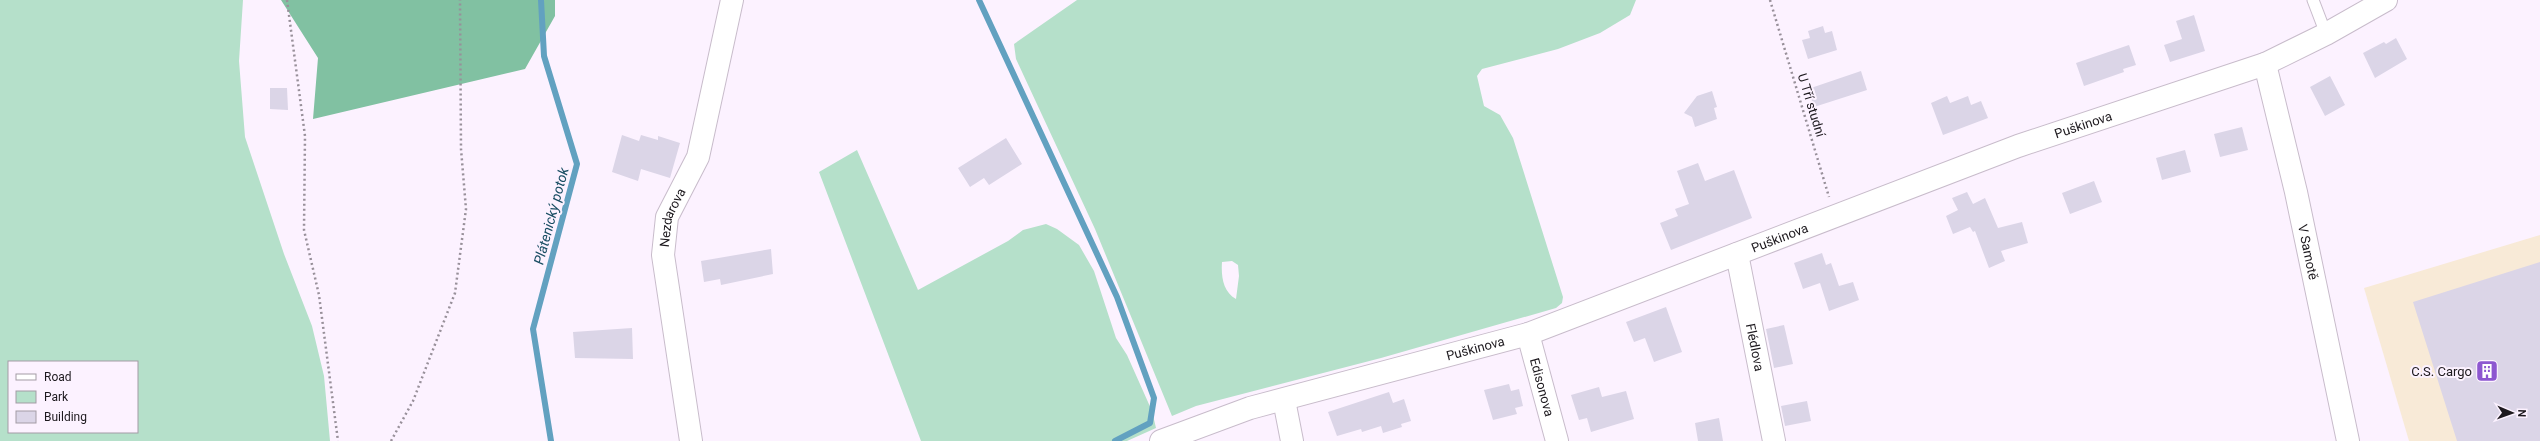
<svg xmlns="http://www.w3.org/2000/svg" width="2540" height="441" viewBox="0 0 2540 441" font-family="Roboto,sans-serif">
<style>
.industrial{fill:#f8ead7}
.green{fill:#b5e0ca;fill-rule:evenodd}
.forest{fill:#81c1a2}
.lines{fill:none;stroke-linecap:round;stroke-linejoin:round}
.stream{stroke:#62a1c0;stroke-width:6}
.building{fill:#dbd5e7}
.lane-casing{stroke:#c8bccb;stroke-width:13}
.street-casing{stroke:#c8bccb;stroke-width:24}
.path{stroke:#98909a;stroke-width:2.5;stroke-dasharray:2 3;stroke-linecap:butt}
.lane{stroke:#fff;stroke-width:11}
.street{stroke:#fff;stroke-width:22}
.labels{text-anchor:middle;stroke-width:4;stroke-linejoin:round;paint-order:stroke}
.street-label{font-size:13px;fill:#1d191e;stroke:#fcf2ff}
.poi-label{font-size:13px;fill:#1d191e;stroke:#fcf2ff;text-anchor:end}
.water-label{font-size:14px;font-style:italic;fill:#194d63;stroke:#fcf2ff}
</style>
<rect width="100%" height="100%" fill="#fcf2ff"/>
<path class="industrial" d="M2540,235v206h-131l-45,-153z"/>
<path class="green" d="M0,0h243l-4,61 6,76 39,117 28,72 12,50 6,65h-330zM9,362h128v70h-128z
M1077,0h559l-6,15 -30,18 -42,16 -76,20 -5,7 7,30 16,9 13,23 50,159 -1,6 -6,5 -175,50 -185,48 -24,10 -77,-187 -79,-170 -2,-15zM1232,261l6,4 1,11 -3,23c-13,-7 -15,-23 -14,-37z
M857,150l61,140 90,-49 15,-11 23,-6 11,5 22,16 15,26 22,67 11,17 25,56 4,17 -29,13h-206l-102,-269z"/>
<path class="forest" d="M281,0h274v16l-30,53 -212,50 5,-61z"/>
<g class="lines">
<path class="stream" d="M541,0l3,56 33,108 -44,165 18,112
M979,0l138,297 37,101 -4,25 -35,18"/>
</g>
<path class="building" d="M2194,15l11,36 -35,11 -6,-17 18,-6 -6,-18z
M1823,26l2,7 7,-2 5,19 -29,9 -6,-19 8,-2 -2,-7z
M2396,38l11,21 -32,19 -12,-25 21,-11 2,2z
M2129,45l7,20 -13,4 1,3 -40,14 -8,-23z
M1861,71l6,19 -53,17 -6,-18z
M2330,76l15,29 -20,11 -15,-29z
M270,88h17l1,22 -18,-1z
M1712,91l5,16 -3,1 3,11 -22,8 -3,-10 -8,-4 13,-17z
M1947,96l3,7 18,-7 3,9 10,-4 7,17 -45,17 -12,-32z
M2242,127l6,23 -28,7 -6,-23z
M622,135l17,6 2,-6 17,5v-4l22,7 -10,35 -29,-9 -3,12 -26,-9z
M1006,138l16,26 -33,21 -5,-7 -14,9 -12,-19z
M2185,150l6,22 -29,8 -6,-22z
M1698,163l7,18 29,-11 18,48 -81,32 -11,-27 18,-7 -3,-7 14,-5 -12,-33z
M2094,181l8,21 -32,12 -8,-21z
M1967,192l6,12 12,-6 13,30 24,-6 6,21 -27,8 4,10 -16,7 -14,-37 -2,1 -3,-5 -17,7 -7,-18 12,-6 -6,-12z
M771,249l2,25 -52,11 -1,-6 -16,3 -3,-21z
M1822,253l4,12 5,-2 8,23 14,-4 6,18 -30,11 -9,-28 -17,6 -9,-26z
M2540,262v179h-83l-44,-139z
M1666,307l16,45 -28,10 -9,-24 -11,4 -8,-20z
M1784,325l9,39 -19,4 -8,-39z
M632,328l1,31 -58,-1 -2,-26z
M1509,384l2,7 8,-2 4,17 -8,2 2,6 -24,6 -9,-30z
M1599,387l3,10 24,-6 8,28 -43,13 -4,-14 -8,2 -8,-25z
M1389,392l4,11 11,-4 7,22 -10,3 1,3 -19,6 -2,-7 -19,6 -1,-3 -24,7 -9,-24z
M1807,401l4,20 -26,5 -4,-20z
M1719,418l4,23h-25l-3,-18z"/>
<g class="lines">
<g class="lane-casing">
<path id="lane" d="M2313,0l13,34"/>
</g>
<g class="street-casing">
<g id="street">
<path id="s1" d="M2265,64l31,128 52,249"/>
<path id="s2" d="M1737,254l37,187"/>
<path id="s3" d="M1528,334l29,107"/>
<path d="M1284,400l8,41"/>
<path id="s4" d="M691,441l-28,-186 4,-38 31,-60 34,-157"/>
<path id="s5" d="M1161,441l89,-33 278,-74 490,-188 247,-82 61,-30 60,-34"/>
</g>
</g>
<path class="path" d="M287,0l18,136 -1,94 15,65 19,146
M1770,0l59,197
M391,441l22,-40 42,-108 11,-84 -5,-60 -1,-149"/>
<use href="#lane" class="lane"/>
<use href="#street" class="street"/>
</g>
<defs>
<g id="building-square" transform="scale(1.15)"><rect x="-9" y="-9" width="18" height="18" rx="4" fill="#8d57d0" stroke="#fcf2ff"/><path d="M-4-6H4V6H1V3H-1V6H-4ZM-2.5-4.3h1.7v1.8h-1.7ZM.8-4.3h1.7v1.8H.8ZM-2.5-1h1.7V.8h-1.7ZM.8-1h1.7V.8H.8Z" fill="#fff"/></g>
</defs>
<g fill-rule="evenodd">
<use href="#building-square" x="2487" y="371"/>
</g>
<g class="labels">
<g class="street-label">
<text transform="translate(1812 105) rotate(73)" y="5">U Tří studní</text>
<text dy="5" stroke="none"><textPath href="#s5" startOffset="976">Puškinova</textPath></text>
<text dy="5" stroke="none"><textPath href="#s4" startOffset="227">Nezdarova</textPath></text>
<text dy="5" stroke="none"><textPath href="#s5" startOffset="652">Puškinova</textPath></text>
<text dy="5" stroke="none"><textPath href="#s1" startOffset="193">V Samotě</textPath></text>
<text dy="5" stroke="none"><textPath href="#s2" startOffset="95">Flédlova</textPath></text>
<text dy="5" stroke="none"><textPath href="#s5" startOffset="328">Puškinova</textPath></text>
<text dy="5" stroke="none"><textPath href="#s3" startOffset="55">Edisonova</textPath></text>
</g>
<g class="poi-label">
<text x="2472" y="376">C.S. Cargo</text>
</g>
<g class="water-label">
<text transform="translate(551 216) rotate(-75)" y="5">Plátenický potok</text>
</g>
</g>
<rect x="8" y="361" width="130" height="72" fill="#fcf2ff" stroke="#a39ba5"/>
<rect x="16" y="374" width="20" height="6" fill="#ffffff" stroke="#a39ba5"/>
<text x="44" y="381" font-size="12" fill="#1d191e">Road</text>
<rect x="16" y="391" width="20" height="12" fill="#b5e0ca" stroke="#a39ba5"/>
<text x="44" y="401" font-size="12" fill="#1d191e">Park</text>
<rect x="16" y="411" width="20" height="12" fill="#dbd5e7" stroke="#a39ba5"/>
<text x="44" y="421" font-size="12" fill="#1d191e">Building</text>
<g transform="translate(2512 413) rotate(92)" stroke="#fcf2ff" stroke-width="3" paint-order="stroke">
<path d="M0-3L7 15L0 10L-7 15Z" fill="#1d191e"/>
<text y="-6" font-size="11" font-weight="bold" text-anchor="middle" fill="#1d191e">N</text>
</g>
</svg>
